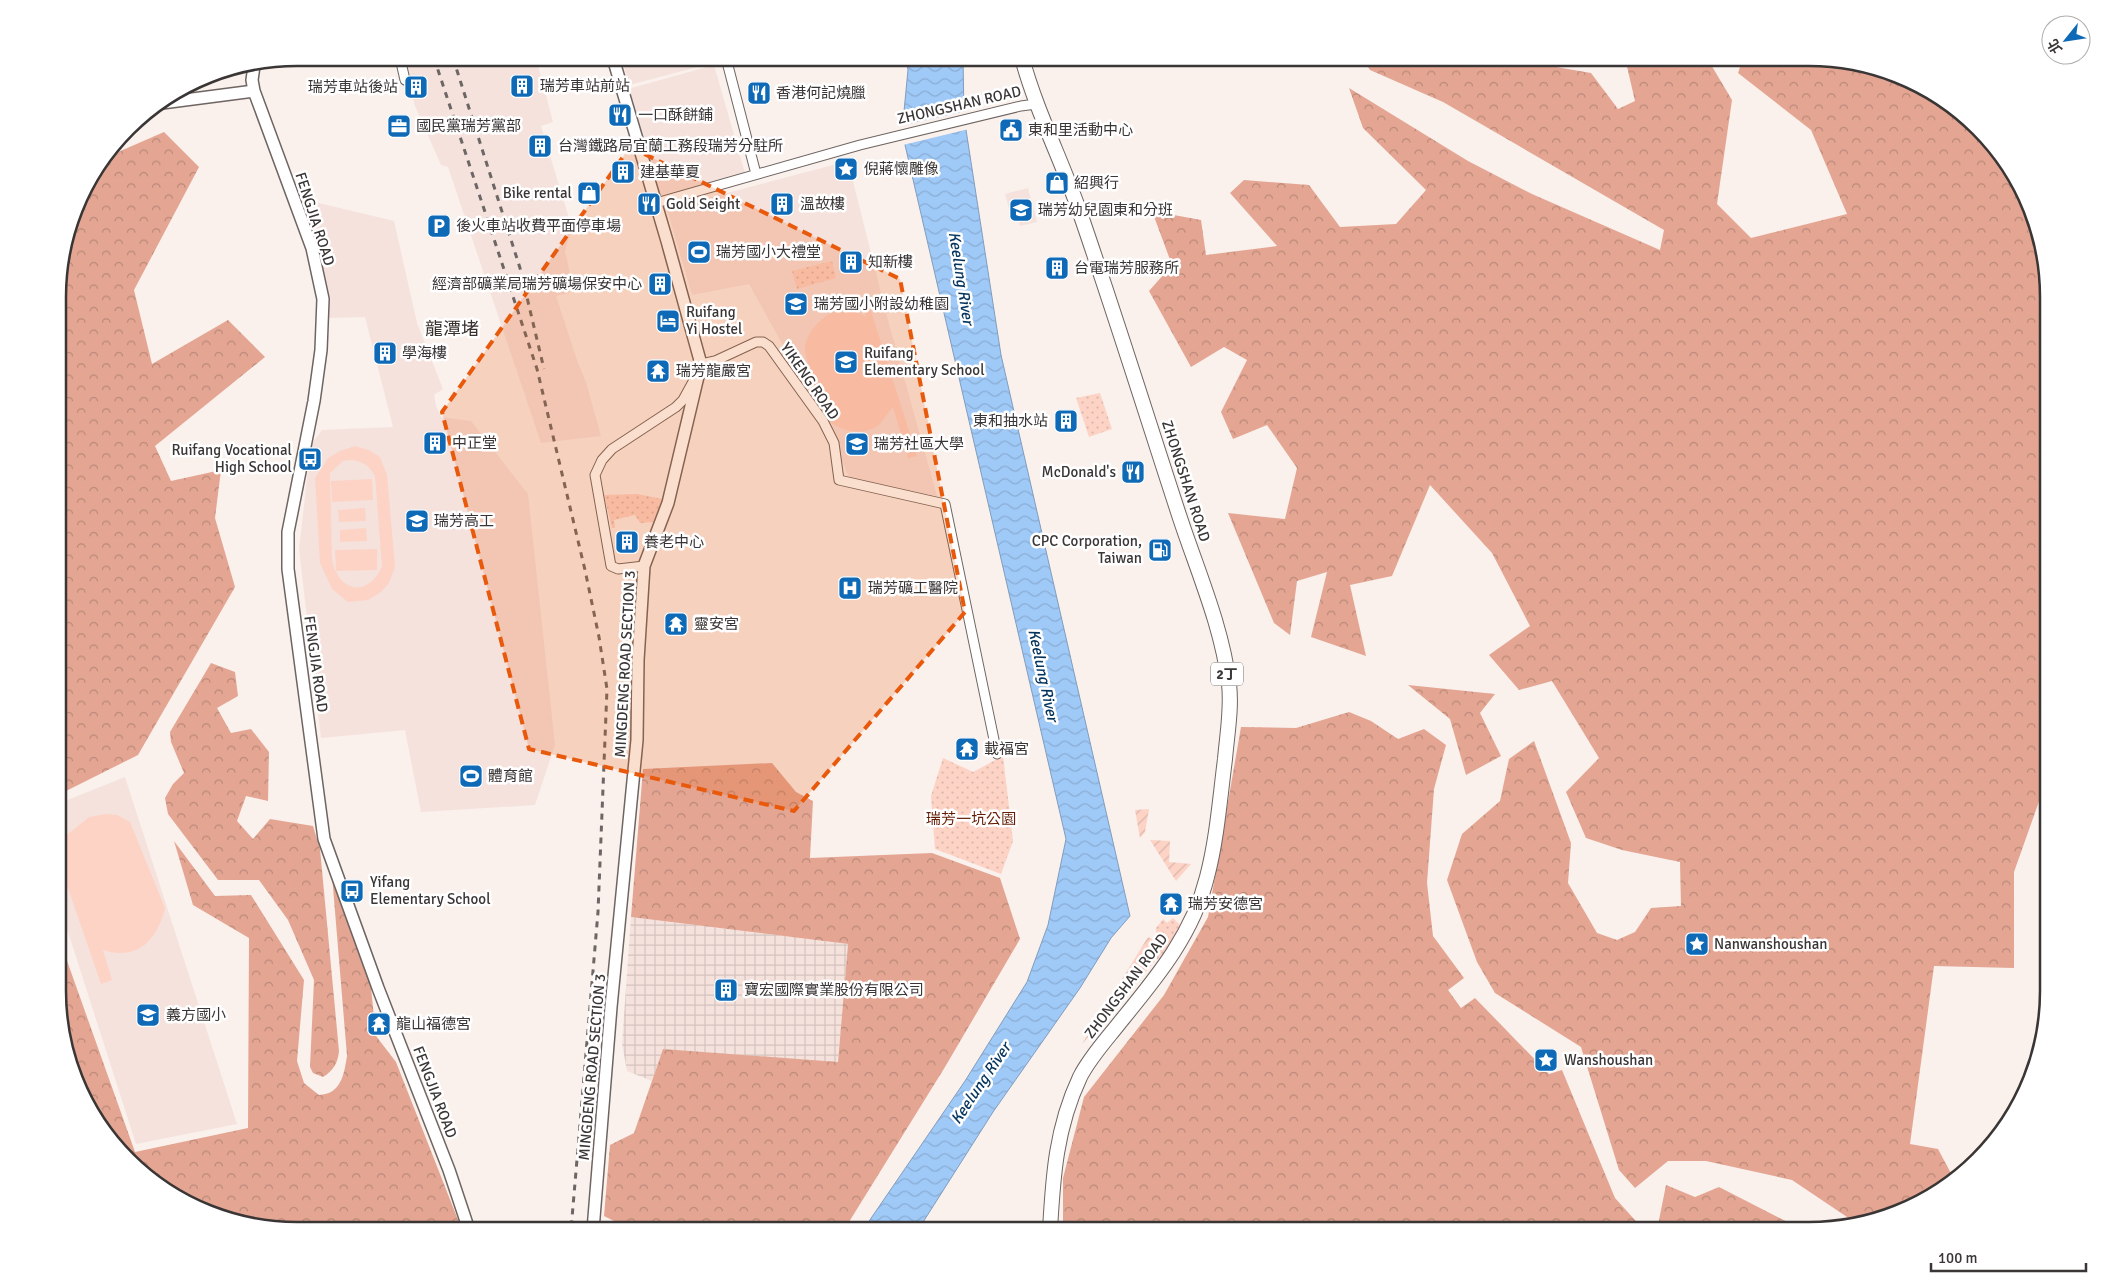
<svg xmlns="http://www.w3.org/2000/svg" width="2106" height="1288" viewBox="0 0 2106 1288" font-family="Signika,'Noto Sans TC',sans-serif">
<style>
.built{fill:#f5e2dd}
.industrial{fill:url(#industrial-grid)}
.grass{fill:url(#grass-dots)}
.forest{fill:url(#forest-crowns)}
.garden{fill:url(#garden-furrows)}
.pitch{fill:#fdd3c6;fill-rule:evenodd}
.water{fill:url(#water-waves);stroke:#819dbd}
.pier{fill:#faf0ec}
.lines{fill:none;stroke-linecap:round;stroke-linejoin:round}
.street-casing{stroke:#6e6562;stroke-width:11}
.secondary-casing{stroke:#6e6562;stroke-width:14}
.primary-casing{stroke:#6e6562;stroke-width:16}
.street{stroke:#fff;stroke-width:9}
.secondary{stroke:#fff;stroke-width:11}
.primary{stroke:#fff;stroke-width:14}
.rail{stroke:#6c6765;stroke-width:3;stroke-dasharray:6 6;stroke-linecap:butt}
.marked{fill:#e8590c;fill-opacity:0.2;stroke:#e8590c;stroke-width:4;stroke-dasharray:10 6;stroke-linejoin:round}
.labels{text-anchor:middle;stroke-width:5;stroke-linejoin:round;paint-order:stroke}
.shield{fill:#fff;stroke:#757272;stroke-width:1}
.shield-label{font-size:14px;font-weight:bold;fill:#3a3635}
.poi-label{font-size:15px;fill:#3a3635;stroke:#fff;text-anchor:start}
.street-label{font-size:15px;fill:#3a3635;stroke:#fff}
.park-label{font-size:15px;fill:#661e06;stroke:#fff}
.water-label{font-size:16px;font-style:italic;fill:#05345d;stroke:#fff}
.quarter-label{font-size:18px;fill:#38302d;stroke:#fff}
.rim{fill:none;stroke:#3a3635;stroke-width:2.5}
</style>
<defs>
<pattern id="industrial-grid" width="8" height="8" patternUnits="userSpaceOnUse" patternTransform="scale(1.25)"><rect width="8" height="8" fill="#f5e2dd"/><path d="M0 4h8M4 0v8" fill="none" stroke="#d3c2be"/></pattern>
<pattern id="grass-dots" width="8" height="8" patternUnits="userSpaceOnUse" patternTransform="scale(1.25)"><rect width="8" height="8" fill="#fdd3c6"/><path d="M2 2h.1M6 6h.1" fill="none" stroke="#dab6ab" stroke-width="1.8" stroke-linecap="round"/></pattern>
<pattern id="forest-crowns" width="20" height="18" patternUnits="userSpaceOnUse" patternTransform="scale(1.25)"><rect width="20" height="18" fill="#e4a693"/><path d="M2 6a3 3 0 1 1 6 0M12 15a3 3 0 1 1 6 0" fill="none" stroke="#ba8879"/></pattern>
<pattern id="garden-furrows" width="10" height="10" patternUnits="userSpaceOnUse" patternTransform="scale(1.25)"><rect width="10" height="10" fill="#fdd3c6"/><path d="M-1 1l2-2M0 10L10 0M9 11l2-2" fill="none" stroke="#dab6ab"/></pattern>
<pattern id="water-waves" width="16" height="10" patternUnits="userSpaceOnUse" patternTransform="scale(1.25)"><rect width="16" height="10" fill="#9fc9f7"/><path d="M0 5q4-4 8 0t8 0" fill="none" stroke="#8aadd4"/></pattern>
</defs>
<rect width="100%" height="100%" fill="#faf0ec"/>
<path class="built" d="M407,58h129l17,64 -12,4 31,102 -7,23 6,27 -2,15 -13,3 22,67 8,19 15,54 -60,7 -93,-276 -7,-2 -26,-59 -9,-34z
M622,58h89l2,5 -84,22z
M714,65l31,108 -87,23 -30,-107z
M848,161l38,152 51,183 -87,-17 -30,-67 -71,-128 -57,11 -25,-86z
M1028,188l9,34 -17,4 -3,-12 -6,2 -6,-22z
M302,199l92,22 23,102 26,66 -9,6 2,11 5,11 30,4 57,73 27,251 -20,60 -114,7 -16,-82 -84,8 -22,-189 12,-104 11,-15 71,-3 -28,-110 -37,1z
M125,777l112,347 -101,20 -76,-237v-104z"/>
<path class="industrial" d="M631,917l217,27 -10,119 -175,-14 -11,32 -25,-10 -5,-27z"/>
<path class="grass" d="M832,261l4,17 -39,11 -5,-18z
M1100,393l12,36 -23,8 -13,-39z
M637,494l26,5 -10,23 -13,1 -5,-8 -21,5 1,8h-3l-8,-33z
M1003,756l10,85 -12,33 -66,-25 -4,-53 12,-38 30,14z
M1173,918l8,8 -13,23 -11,11 -1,-32 7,-9 4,4z"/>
<path class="forest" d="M1362,58h157l8,4 64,11 27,36 17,-8 -10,-43h82l25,42 -15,104 34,34 96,-24 -36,-84 -73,-57 5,-15h66l37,4 38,18 1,-8 44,18 79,74 28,57 12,60v153l-5,5 5,19v318l-34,96v96l-80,-2 -24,178 28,5 16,30 -25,19 -76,23 -61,-41 -86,-19h-38l-33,27 -16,-18 -38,-123 -86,-54 -18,-31 -30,-82 15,-46 38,-33 9,-42 25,-18 37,102 -3,40 29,50 20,7 18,-8 16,-24 30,-2 -1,-44 -58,-12 -36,-12 -20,-46 33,-34 -47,-77 -33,9 -30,-35 41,-29 -38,-73 -62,-68 -38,91 -42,9 16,71 -55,-19 16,-65 -30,9 -7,54 -16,-12 -46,-110 57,6 12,-51 -30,-43 -34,14 -12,-27 26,-52 -23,-13 -33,20 -42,-76 23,-26 -20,-54 49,9 5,35 71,-9 -47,-53 14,-13 65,5 31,42 56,-3 30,-34 -63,-62 -14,-40 119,73 64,33 128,56 4,-20 -221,-128 -73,-32z
M164,132l35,35 -65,123 18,74 76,-44 37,37 -110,89 16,35 50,-11 -6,48 20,69 -97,168 -78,39 1,-21 -1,-507 22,-75 27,-35z
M211,663l24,9 3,24 -21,12 14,25 20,-4 18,23 -1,49 -22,-5 -9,25 16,18 17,-20 43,7 7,23 19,202c-1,12 -6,20 -16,26l-10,-4 -3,-6 4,-87 -26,-60 -29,-40h-41l-50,-66 -3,-16 8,-14 11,-11 -13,-31 -1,-10z
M1408,685l87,9 -15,19 21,43 -35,19 -16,-56z
M1349,712l22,9 27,18 26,-10 22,16 -12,44 -7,94 6,53 31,42 -16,12 13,18 14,-10 74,76 13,-4 53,128 29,32h-581v-52l21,-81 80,-102 44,-78 33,-190 55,1z
M772,763l24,29 17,9 -3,57 122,-5 68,25 20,61 -75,128 -101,163h-212l-28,-14 6,-71 24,-12 29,-84 175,13 10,-118 -217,-27 12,-148z
M174,841l41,55 36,-1 53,85 -7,81 7,22 15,12c22,-1 25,-20 28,-39l-15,-181 39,113 5,48 20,26 66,168h-165l-62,-8 -58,-24 -79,-74 -38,-102v-81l75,211 113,-24 1,-190 -56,-33z
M1666,1185l29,12 24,-10 84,43h-146z"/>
<path class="garden" d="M1149,809l-4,23 -5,6 -5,-28z
M1150,840l20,1 -1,21 22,2 -15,17z
M1148,937l6,3 1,21 -73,83z"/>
<path class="pitch" d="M869,305l48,151 -9,2 -15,-51c-5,5 -9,13 -14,18 -17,13 -47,6 -56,-13 -5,-10 -7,-23 -10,-33 -2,-9 -9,-24 -8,-33 3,-18 25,-39 44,-36 6,0 12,4 17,7l-3,-11z
M355,446l14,4 11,7 7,18 8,92 -6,16 -8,9 -13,8 -20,2 -16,-13 -12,-26 -5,-85 13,-20 12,-7zM352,460c12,2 17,6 23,16l7,91c-15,31 -43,25 -50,-7l-2,-87 13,-12z
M372,479l1,21 -41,2 -1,-21z
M365,508l1,13 -27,1 -1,-12z
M366,528l1,13 -27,1v-12z
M377,549v21l-41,1 -1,-21z
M106,814l11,1 13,7 35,86c-5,23 -20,47 -47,45 -5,0 -10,-2 -15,-3l9,30 -11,4 -41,-119v-38l3,11 26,-21z"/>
<path class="water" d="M906,58h57l1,59 37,238 129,561 -19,22 -31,50 -87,124 -75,118h-55l102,-149 62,-99 21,-57 18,-86 -164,-707 6,-62z"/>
<path class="pier" d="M966,111l3,18 -66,16 -3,-19z"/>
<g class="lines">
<g class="street-casing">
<path id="street" d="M400,58l5,22
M726,58l30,116
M656,203l204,-58 161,-39 15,-2
M699,368l2,-4 14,-3 41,-19h7l6,4 54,75 11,22 5,37 106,24 52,250
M644,566l-26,3 -7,-3 -16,-91 7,-15 10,-11 64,-42 7,-7 11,-20"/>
</g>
<g class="secondary-casing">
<path id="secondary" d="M254,66l-2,14 2,11 58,157 11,51 -2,51 -7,51 -26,131v37l36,270 54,149 71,182 20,60
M162,103l92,-12
M593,1230l18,-223 26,-267 1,-80 6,-94 24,-63 33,-139 -34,-123 -54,-183"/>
</g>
<g class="primary-casing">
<path id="primary" d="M1022,58c14,52 39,101 57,152 35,101 67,204 100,305 18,55 43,111 50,169 3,24 -2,51 -4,75 -5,39 -8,80 -18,118 -14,57 -50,100 -86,144 -14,18 -31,36 -41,56 -24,51 -27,99 -30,153"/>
</g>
<use href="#street" class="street"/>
<use href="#secondary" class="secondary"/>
<use href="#primary" class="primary"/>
<path class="rail" d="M434,58l103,311 48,201 14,67 8,52 -9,223 -27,318
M453,58l67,210 24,101"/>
</g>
<path class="marked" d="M630,147l270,132 65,333 -171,199 -265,-62 -87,-337z"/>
<defs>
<g id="building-square" transform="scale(1.25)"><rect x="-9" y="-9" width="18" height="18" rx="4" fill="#0e6ab7" stroke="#fff"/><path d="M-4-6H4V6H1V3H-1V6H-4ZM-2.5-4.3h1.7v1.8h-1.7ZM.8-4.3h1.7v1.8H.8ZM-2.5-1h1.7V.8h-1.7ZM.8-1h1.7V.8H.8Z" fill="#fff"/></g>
<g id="restaurant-square" transform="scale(1.25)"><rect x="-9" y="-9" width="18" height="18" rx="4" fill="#0e6ab7" stroke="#fff"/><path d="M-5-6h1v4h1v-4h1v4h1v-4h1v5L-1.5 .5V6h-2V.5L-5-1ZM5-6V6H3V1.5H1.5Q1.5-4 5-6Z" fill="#fff"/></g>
<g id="office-square" transform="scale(1.25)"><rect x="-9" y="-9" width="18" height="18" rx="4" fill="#0e6ab7" stroke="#fff"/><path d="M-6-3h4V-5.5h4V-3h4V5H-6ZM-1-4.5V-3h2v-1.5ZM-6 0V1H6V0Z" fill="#fff"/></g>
<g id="civic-square" transform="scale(1.25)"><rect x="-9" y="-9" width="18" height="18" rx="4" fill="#0e6ab7" stroke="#fff"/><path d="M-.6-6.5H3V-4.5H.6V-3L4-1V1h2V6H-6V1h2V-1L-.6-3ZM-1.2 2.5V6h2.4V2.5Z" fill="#fff"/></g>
<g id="sight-square" transform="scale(1.25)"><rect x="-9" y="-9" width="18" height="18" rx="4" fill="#0e6ab7" stroke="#fff"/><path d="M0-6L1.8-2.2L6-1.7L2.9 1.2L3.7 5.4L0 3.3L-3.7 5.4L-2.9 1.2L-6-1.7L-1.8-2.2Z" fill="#fff"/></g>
<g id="shop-square" transform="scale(1.25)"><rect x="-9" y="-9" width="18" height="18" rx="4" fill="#0e6ab7" stroke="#fff"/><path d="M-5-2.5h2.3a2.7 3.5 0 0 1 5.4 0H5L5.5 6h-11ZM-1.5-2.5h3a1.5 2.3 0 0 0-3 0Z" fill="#fff"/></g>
<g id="school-square" transform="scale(1.25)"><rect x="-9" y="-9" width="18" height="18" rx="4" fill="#0e6ab7" stroke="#fff"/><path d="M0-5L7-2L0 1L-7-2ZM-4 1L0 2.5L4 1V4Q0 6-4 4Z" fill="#fff"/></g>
<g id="parking-square" transform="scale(1.25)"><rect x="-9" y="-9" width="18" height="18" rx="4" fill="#0e6ab7" stroke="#fff"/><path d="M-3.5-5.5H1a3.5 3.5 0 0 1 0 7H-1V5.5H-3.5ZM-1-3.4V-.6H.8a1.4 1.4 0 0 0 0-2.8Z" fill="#fff"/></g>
<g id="stadium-square" transform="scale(1.25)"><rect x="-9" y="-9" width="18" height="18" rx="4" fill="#0e6ab7" stroke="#fff"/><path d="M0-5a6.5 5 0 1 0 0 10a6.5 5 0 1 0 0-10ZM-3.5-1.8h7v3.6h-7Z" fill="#fff"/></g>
<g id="hotel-square" transform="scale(1.25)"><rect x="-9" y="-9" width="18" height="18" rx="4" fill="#0e6ab7" stroke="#fff"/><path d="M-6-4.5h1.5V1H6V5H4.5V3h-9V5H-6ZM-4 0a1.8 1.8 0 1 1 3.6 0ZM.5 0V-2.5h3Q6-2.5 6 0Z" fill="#fff"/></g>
<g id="temple-square" transform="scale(1.25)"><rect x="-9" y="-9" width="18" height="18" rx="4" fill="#0e6ab7" stroke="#fff"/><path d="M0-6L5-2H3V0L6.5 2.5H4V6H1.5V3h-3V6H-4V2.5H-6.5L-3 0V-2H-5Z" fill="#fff"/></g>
<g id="university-square" transform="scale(1.25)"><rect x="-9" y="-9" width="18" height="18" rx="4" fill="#0e6ab7" stroke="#fff"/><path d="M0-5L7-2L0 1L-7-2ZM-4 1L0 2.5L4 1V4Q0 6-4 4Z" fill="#fff"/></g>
<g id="bus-square" transform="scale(1.25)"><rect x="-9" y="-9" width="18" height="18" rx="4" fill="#0e6ab7" stroke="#fff"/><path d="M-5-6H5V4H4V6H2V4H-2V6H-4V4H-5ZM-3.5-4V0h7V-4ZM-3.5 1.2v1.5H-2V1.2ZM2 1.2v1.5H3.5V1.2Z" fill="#fff"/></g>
<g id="fuel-square" transform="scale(1.25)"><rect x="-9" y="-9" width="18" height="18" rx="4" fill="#0e6ab7" stroke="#fff"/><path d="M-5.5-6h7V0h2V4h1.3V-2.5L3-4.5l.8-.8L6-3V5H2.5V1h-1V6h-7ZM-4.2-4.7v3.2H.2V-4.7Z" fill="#fff"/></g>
<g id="hospital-square" transform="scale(1.25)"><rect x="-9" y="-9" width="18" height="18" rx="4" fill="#0e6ab7" stroke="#fff"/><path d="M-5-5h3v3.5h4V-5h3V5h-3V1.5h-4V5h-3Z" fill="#fff"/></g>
</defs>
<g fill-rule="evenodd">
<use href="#building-square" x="522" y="86"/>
<use href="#building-square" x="416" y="87"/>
<use href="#restaurant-square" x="759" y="93"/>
<use href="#restaurant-square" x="620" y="115"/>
<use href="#office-square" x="399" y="126"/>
<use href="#civic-square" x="1011" y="130"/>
<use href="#building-square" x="540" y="146"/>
<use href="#sight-square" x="846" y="169"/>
<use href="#building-square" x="623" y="172"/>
<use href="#shop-square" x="1057" y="183"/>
<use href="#shop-square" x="589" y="193"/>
<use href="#restaurant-square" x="649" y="204"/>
<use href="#building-square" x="782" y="204"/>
<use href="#school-square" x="1021" y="210"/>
<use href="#parking-square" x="439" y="226"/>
<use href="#stadium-square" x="699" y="252"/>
<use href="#building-square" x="851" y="262"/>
<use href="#building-square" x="1057" y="268"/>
<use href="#building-square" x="660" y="284"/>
<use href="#school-square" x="796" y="304"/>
<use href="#hotel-square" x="668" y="321"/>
<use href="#building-square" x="385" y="353"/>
<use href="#school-square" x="846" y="362"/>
<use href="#temple-square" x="658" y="371"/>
<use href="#building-square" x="1066" y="421"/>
<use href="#building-square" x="435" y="443"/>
<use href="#university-square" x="857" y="444"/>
<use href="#bus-square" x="310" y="459"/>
<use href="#restaurant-square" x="1133" y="472"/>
<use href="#school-square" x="417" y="521"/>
<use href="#building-square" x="627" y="542"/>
<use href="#fuel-square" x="1160" y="550"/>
<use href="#hospital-square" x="850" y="588"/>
<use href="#temple-square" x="676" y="624"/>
<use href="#temple-square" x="967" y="749"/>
<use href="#stadium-square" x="471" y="776"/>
<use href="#bus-square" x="352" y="891"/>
<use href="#temple-square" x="1171" y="904"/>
<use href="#sight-square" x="1697" y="944"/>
<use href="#building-square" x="726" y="990"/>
<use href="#school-square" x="148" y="1015"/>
<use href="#temple-square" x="379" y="1024"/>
<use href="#sight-square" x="1546" y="1060"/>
</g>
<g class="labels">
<rect class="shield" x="1211" y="662.5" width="32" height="23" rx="4"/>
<g class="shield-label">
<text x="1227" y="679">2丁</text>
</g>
<g class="poi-label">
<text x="540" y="91">瑞芳車站前站</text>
<text x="398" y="92" text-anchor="end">瑞芳車站後站</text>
<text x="776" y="98">香港何記燒臘</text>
<text x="638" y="120">一口酥餅鋪</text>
<text x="416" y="131">國民黨瑞芳黨部</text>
<text x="1028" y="135">東和里活動中心</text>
<text x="558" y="151">台灣鐵路局宜蘭工務段瑞芳分駐所</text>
<text x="864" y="174">倪蔣懷雕像</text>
<text x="640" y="177">建基華夏</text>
<text x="1074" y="188">紹興行</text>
<text x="572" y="198" text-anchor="end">Bike rental</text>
<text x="666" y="209">Gold Seight</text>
<text x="800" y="209">溫故樓</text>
<text x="1038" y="215">瑞芳幼兒園東和分班</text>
<text x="456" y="231">後火車站收費平面停車場</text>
<text x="716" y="257">瑞芳國小大禮堂</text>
<text x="868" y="267">知新樓</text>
<text x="1074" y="273">台電瑞芳服務所</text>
<text x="642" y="289" text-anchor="end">經濟部礦業局瑞芳礦場保安中心</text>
<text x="814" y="309">瑞芳國小附設幼稚園</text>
<text x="686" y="317">Ruifang<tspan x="686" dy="17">Yi Hostel</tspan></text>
<text x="402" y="358">學海樓</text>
<text x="864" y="358">Ruifang<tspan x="864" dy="17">Elementary School</tspan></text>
<text x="676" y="376">瑞芳龍嚴宮</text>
<text x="1048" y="426" text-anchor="end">東和抽水站</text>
<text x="452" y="448">中正堂</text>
<text x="874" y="449">瑞芳社區大學</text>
<text x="292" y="455" text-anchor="end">Ruifang Vocational<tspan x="292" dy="17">High School</tspan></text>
<text x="1116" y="477" text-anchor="end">McDonald's</text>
<text x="434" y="526">瑞芳高工</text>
<text x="1142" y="546" text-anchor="end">CPC Corporation,<tspan x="1142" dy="17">Taiwan</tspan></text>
<text x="644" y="547">養老中心</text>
<text x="868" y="593">瑞芳礦工醫院</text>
<text x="694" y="629">靈安宮</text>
<text x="984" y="754">載福宮</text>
<text x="488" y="781">體育館</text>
<text x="370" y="887">Yifang<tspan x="370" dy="17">Elementary School</tspan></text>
<text x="1188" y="909">瑞芳安德宮</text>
<text x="1714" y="949">Nanwanshoushan</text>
<text x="744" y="995">寶宏國際實業股份有限公司</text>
<text x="166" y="1020">義方國小</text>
<text x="396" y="1029">龍山福德宮</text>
<text x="1564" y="1065">Wanshoushan</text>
</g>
<g class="street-label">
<text transform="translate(959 105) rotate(-13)" y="5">ZHONGSHAN ROAD</text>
<text transform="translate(315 219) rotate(72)" y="5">FENGJIA ROAD</text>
<text transform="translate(810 381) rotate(55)" y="5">YIKENG ROAD</text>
<text transform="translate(1186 481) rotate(72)" y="5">ZHONGSHAN ROAD</text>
<text transform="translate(316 664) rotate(82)" y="5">FENGJIA ROAD</text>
<text transform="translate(625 664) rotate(-87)" y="5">MINGDENG ROAD SECTION 3</text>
<text transform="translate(1126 986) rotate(-53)" y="5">ZHONGSHAN ROAD</text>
<text transform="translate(592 1067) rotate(-85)" y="5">MINGDENG ROAD SECTION 3</text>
<text transform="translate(435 1092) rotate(69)" y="5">FENGJIA ROAD</text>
</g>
<g class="park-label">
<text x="971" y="824">瑞芳一坑公園</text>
</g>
<g class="water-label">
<text transform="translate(962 278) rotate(81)" y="6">Keelung River</text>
<text transform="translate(1044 675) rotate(78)" y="6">Keelung River</text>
<text transform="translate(980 1083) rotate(-56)" y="6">Keelung River</text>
</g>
<g class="quarter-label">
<text x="452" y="335">龍潭堵</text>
</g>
</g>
<path d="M0 0H2106V1288H0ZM297 66H1809A231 231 0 0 1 2040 297V991A231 231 0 0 1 1809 1222H297A231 231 0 0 1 66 991V297A231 231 0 0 1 297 66Z" fill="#fff" fill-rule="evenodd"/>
<path class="rim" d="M297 66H1809A231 231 0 0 1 2040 297V991A231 231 0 0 1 1809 1222H297A231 231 0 0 1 66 991V297A231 231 0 0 1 297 66Z"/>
<g transform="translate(2066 40) rotate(240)"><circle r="24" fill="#ffffff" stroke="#b0afae"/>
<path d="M0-4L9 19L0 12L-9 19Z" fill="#0e6ab7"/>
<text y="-8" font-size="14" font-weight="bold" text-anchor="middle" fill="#3a3635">北</text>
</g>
<path d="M1931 1263v8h155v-8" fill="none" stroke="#3a3635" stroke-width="2.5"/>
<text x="1938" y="1263" font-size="15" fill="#3a3635" stroke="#ffffff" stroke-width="4" paint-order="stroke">100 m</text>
</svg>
